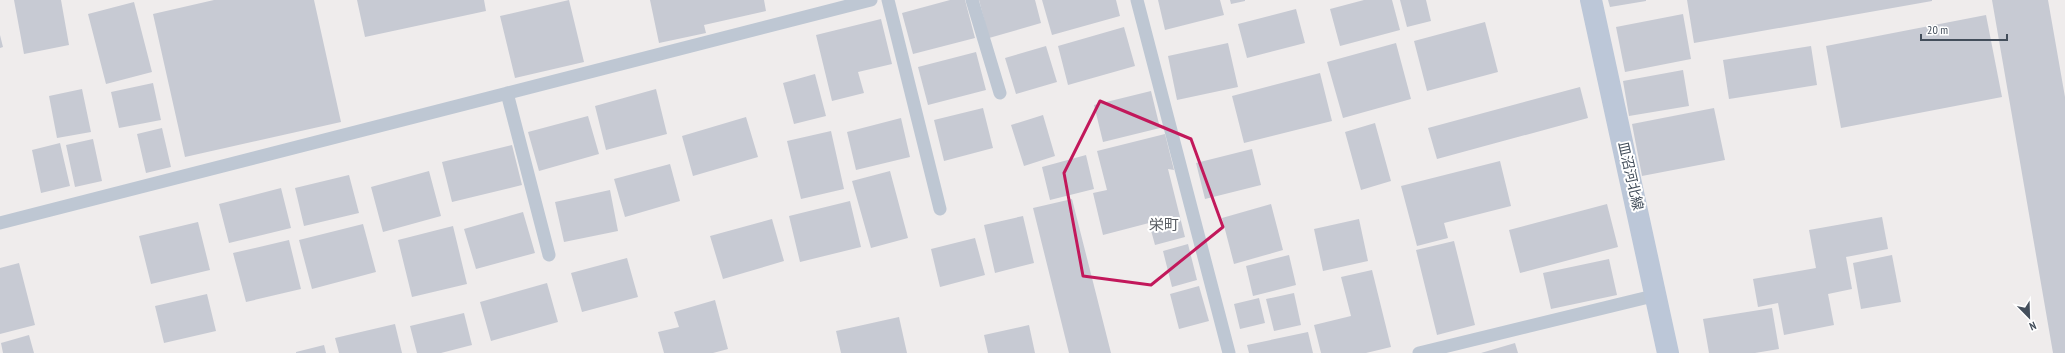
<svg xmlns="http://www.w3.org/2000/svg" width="2065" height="353" viewBox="0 0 2065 353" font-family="'PT Sans Narrow','Noto Sans JP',sans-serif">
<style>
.building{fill:#c7cad3}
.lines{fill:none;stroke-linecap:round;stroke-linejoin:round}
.service{stroke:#bec7d3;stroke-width:13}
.secondary{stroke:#bcc7d8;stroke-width:22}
.marked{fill:none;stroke:#c2185b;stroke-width:3;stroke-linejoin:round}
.labels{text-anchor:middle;stroke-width:4;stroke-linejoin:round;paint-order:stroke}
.street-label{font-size:14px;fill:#434e5b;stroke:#fff}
.neighbourhood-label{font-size:15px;fill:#585c62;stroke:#fff}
</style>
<rect width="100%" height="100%" fill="#efecec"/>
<path class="building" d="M14,0h47l8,45 -45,9z
M214,0h100l27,122 -156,35 -32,-143z
M357,0h127l2,11 -121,26z
M569,0l15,62 -69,16 -15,-62z
M650,0h114l2,11 -62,14 2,8 -47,10z
M950,0h15l10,38 -62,16 -11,-41z
M979,0h56l6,23 -52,15z
M1042,0h74l4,16 -68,19z
M1158,0h62l4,15 -59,15z
M1230,0h15v1l-14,3z
M1364,0h28l8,30 -60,16 -10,-37z
M1400,0h26l5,21 -24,6z
M1608,0h38v1l-36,6z
M1687,0h245v1l-238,42z
M1992,0h56l17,97v256h-12z
M134,2l18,70 -46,12 -18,-70z
M1296,9l9,34 -58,15 -9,-34z
M1683,14l8,45 -66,13 -9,-45z
M1986,15l16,82 -161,31 -15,-82z
M881,19l11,45 -34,8 6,21 -32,8 -16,-66z
M1485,22l13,50 -71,19 -13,-50z
M1124,27l11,39 -67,19 -10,-39z
M0,35l3,12 -3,1z
M1228,43l10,44 -61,13 -9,-44z
M1396,43l15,56 -68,19 -16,-56z
M1046,46l11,36 -41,12 -11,-36z
M1811,46l6,39 -88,14 -6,-39z
M976,52l10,38 -58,15 -10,-38z
M1683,70l6,36 -60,10 -6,-35z
M1320,73l12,48 -88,22 -12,-47z
M815,74l11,42 -32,8 -11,-41z
M153,83l8,37 -42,8 -8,-36z
M1580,87l8,31 -151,41 -9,-31z
M82,89l9,43 -34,6 -8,-42z
M656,89l11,45 -61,16 -11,-44z
M1151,91l9,37 -57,14 -9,-37z
M983,108l10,40 -49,13 -10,-41z
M1714,108l11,52 -83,16 -10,-52z
M1043,115l12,41 -31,10 -13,-41z
M588,116l11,38 -60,17 -11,-39z
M746,117l12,40 -65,19 -11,-40z
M901,118l9,39 -54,13 -9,-38z
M1375,123l16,58 -30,9 -16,-58z
M162,128l9,39 -25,6 -9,-39z
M831,131l13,58 -43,10 -14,-58z
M1165,134l9,36 -6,-1 17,68 -30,8 -6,-22 -46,12 -10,-42 14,-3 -10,-39z
M93,139l9,42 -27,6 -9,-42z
M60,143l10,43 -29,7 -9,-43z
M512,145l10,40 -70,17 -10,-40z
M1252,149l9,36 -56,14 -9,-36z
M1086,155l8,34 -44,11 -8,-33z
M1500,161l11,45 -67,17 4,15 -31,8 -16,-60z
M670,164l10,37 -55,16 -11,-38z
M429,171l12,45 -58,16 -12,-45z
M890,171l18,67 -37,10 -19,-67z
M349,175l10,38 -55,13 -9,-38z
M281,188l10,40 -62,15 -10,-39z
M610,190l8,41 -54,11 -9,-40z
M1072,199l39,154h-42l-36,-145z
M850,201l11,46 -61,15 -11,-46z
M1271,204l12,46 -49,14 -12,-46z
M1607,204l11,43 -98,26 -11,-43z
M523,212l12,41 -59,16 -12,-40z
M1023,216l11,47 -39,10 -11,-48z
M1882,217l6,32 -42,8 6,32 -24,5 6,31 -50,10 -6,-32 -20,4 -5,-28 63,-11 -7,-38z
M772,219l12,42 -61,18 -13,-43z
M1359,219l9,42 -45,10 -9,-42z
M198,222l12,48 -59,14 -12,-48z
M363,224l13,48 -64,17 -13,-49z
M453,226l14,58 -55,13 -14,-57z
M975,238l10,37 -45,12 -9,-38z
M289,240l12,49 -55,13 -13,-49z
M1454,241l21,84 -38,10 -21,-85z
M1188,244l9,36 -25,7 -9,-36z
M1289,255l7,30 -43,11 -7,-30z
M1892,255l9,47 -40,7 -8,-46z
M627,258l11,39 -56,15 -11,-39z
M1609,259l8,36 -66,14 -8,-36z
M19,263l16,62 -35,9v-66z
M1372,270l19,77 -25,6h-45l-7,-28 37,-9 -10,-39z
M547,283l11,39 -67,19 -11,-39z
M1199,286l10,35 -30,8 -9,-35z
M1294,293l7,32 -27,6 -8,-32z
M207,294l9,37 -52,12 -9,-37z
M1259,298l6,25 -25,6 -6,-25z
M715,300l13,49 -15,4h-49l-6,-21 21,-5 -5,-15z
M1772,308l7,41 -24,4h-46l-6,-34z
M464,313l8,32 -31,8h-24l-7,-27z
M899,317l8,36h-66l-5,-22z
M395,324l7,29h-63l-4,-15z
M1029,325l6,28h-47l-4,-18z
M1308,332l5,21h-64l-2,-8z
M29,335l5,18h-31l-2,-10z
M1515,343l3,10h-37z
M324,345l2,8h-30v-1z"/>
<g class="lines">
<path class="service" d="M888,0l52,209
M972,0l28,93
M1137,0l92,353
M507,93l42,162
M0,223l871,-223
M1419,353l238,-58"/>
<path class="secondary" d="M1591,0l77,353"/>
</g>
<path class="marked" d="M1100,101l91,38 32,88 -72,58 -68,-9 -19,-103z"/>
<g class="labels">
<g class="street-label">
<text transform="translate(1631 176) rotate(77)" y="5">皿沼河北線</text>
</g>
<g class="neighbourhood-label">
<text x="1164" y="230">栄町</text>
</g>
</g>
<g transform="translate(2029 317) rotate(157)" stroke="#ffffff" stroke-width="3" paint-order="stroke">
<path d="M0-3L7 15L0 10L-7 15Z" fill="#434e5b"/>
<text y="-6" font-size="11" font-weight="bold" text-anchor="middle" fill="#434e5b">N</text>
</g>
<path d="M1921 34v6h86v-6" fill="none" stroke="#434e5b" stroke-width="2"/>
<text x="1927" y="34" font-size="12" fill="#434e5b" stroke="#ffffff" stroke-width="3" paint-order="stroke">20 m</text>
</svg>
